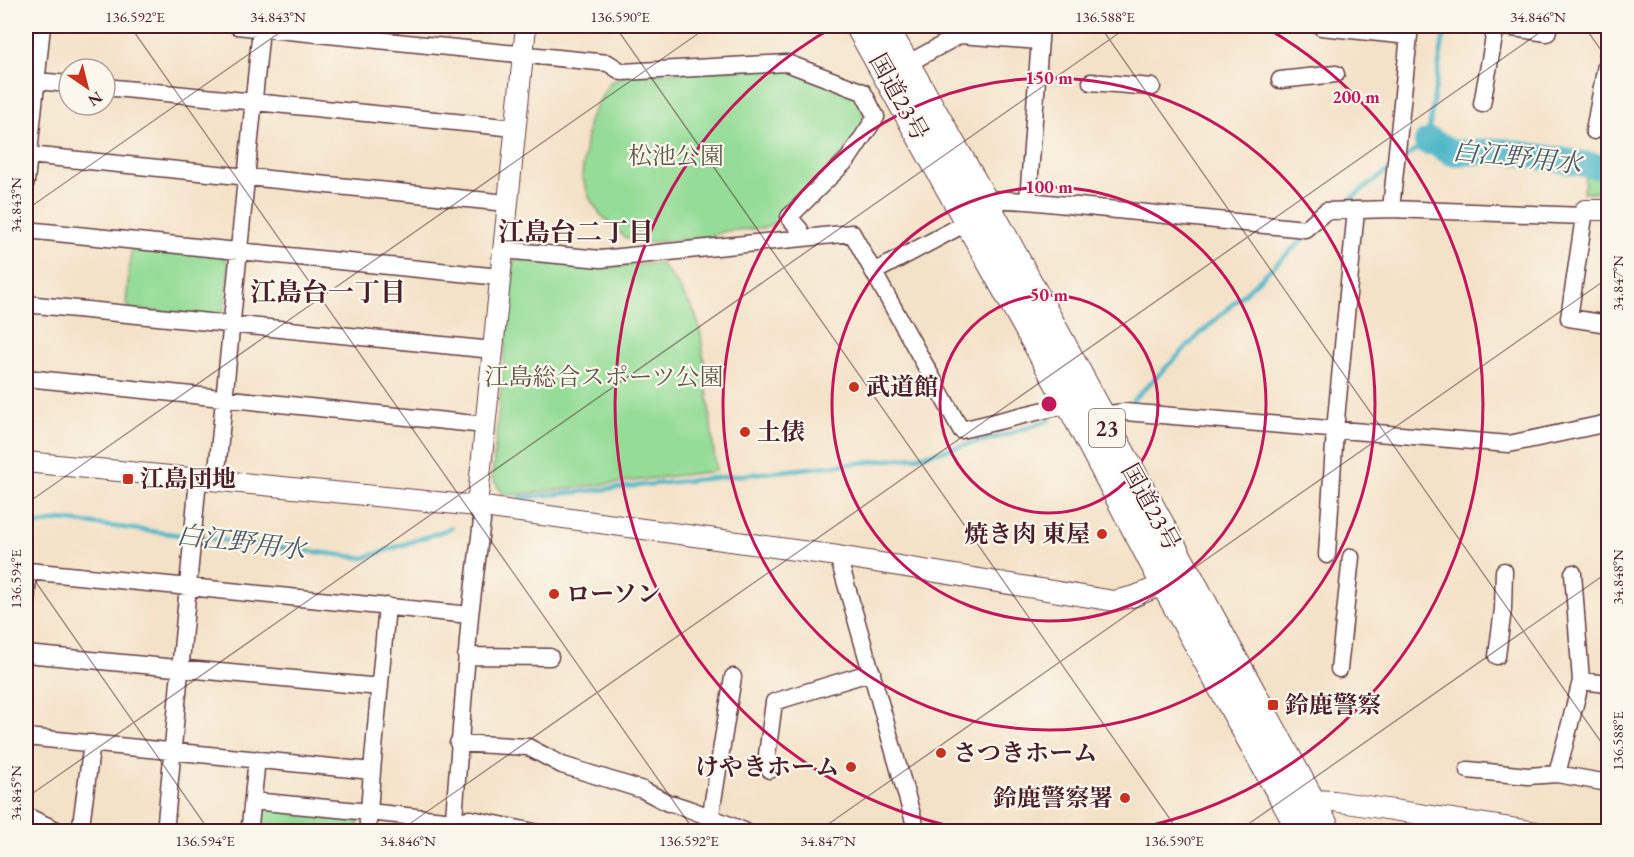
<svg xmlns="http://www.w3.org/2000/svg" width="1634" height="857" viewBox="0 0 1634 857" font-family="'EB Garamond','Noto Serif JP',serif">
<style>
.green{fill:#95dd97;stroke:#707e61;stroke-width:1.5}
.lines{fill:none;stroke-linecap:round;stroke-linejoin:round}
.stream{stroke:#4bb6c7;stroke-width:4.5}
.river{stroke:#4bb6c7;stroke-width:26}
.minor-casing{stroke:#643c43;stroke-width:19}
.tertiary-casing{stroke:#643c43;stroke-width:22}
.trunk-casing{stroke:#643c43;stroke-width:29}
.minor{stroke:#fff;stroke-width:16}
.tertiary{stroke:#fff;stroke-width:20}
.trunk{stroke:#fff;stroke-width:27}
.ticks{fill:none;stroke:#4a1f2b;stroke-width:1.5;stroke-opacity:0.45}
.ring{fill:none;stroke:#c2185b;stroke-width:3}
.poi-dot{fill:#c8321e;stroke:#fbf7ec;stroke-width:2}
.labels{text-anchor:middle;stroke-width:4.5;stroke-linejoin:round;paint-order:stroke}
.shield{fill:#fbf7ec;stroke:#7f6065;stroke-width:1.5}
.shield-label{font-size:22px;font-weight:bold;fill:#4a1f2b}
.street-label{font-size:24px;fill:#4a1f2b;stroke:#fbf7ec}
.park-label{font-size:24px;fill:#60584b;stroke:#fbf7ec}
.poi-label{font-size:24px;font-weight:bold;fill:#4a1f2b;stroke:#fbf7ec;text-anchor:start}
.water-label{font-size:26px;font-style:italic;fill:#4a5b69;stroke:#fbf7ec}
.neighbourhood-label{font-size:26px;font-weight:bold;fill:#4a1f2b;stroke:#fbf7ec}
.centre{fill:#c2185b;stroke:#fbf7ec;stroke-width:3}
.ring-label{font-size:18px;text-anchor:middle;font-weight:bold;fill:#c2185b;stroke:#fbf7ec;stroke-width:4.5;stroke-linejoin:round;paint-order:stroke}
.neatline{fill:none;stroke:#4a1f2b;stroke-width:2}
.ticks-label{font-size:15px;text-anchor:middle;fill:#4a1f2b}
</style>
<rect width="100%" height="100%" fill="#fbf7ec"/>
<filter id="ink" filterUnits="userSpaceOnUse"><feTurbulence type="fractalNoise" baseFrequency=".0167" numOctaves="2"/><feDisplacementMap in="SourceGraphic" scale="12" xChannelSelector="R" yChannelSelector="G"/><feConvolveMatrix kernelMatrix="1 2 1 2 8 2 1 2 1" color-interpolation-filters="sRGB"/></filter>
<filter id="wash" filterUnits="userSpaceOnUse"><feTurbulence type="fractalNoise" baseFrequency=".008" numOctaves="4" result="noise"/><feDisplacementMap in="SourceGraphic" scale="24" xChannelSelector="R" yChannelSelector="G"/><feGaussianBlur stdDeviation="1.35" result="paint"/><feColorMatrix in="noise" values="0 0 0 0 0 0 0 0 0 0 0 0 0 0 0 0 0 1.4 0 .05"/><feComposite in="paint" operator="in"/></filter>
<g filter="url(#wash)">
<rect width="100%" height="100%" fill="#f4e2c8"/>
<path class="green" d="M784,67l75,31 7,30 -84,90 -9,6 -10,4 -38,3 -18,7 -67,5 -14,-5 -26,-24 -10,-15 -8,-23 7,-56 20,-37 16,-8z
M1587,169l21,3v21l-25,-1z
M137,245l84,9 8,10 -5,46 -9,7 -85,-8 -4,-5 5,-53z
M514,259l87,9 59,-5 17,21 18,29 6,22 15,136 -211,25 -13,-18z
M258,807l101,11 -2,13 -101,1z"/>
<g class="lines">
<path class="stream" d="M1401,161l26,-19 18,-116
M1341,206l49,-37
M1133,400l68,-67 109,-100
M520,498l396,-41 86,-21 48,-16
M26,527l35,-7 128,16
M197,537l167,21 88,-30"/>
<path class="river" d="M1427,142l5,-1 20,12 52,-2 104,17"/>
</g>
</g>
<g filter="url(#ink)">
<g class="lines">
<g class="minor-casing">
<path id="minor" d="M237,26l371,37 14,9 165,-9 76,29 13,25 -28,42 -59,58 11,13 3,8
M1499,26l48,7 2,-7
M1321,27l88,9
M905,65l55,-30 80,6
M1280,80l56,-6
M37,81l32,3
M1091,82l61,5
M105,87l410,41
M1482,104l14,-78
M1594,131l14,-77
M29,155l478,48
M26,182l16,-156
M983,199l45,2 277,28 21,-18 65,-2 193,7
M1028,201l13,-175
M1391,209l19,-183
M1585,210l-16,108 39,6
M26,230l474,47
M503,250l98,9 251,-26 109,197 109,-26
M874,272l94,-50
M26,304l467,46
M26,378l459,47
M1100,415l25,-3 384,32 99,-21
M216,481l45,-453
M1327,555l8,-125 21,-220
M838,556l79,276
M26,606l2,-35 442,44
M26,654l354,33
M466,656l84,1
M1497,656l6,-47 1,-38
M1339,669l12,-112
M1581,681l27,3
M26,737l346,34 -3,41 84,9 18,-2 63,13
M458,743l70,4 34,18 81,25 25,13c6,-1 67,24 78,29
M770,770l-3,-15 7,-53 98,-30
M1468,770l60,6 29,-2 51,9
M372,771l15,-165
M1557,774l24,-93 -8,-108
M253,801l116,11 -2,20
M26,816l35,16
M250,825l7,-66
M453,830l17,-215 12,-94 -5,-15
M80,832l12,-89
M165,832l33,-353
M708,832l25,-155"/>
</g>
<g class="tertiary-casing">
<path id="tertiary" d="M1585,210h23
M26,462l451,44 361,50 276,45 21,-5 42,-17
M477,506l49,-480
M1303,805l8,-5 23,1 203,31"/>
</g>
<g class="trunk-casing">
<path id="trunk" d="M859,26l211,378 95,181 137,247
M884,26l99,173 345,633"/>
</g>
<use href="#minor" class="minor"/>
<use href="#tertiary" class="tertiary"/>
<use href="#trunk" class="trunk"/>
</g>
</g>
<path class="ticks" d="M130,26l565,806M615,26l564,806M1100,26l508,726M1584,26l24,34M26,210l263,-184M26,504l683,-478M26,568l184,264M26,798l1103,-772M398,832l1151,-806M817,832l791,-554M1237,832l371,-260"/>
<g class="ring">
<circle cx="1049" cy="404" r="109"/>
<circle cx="1049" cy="404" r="217"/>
<circle cx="1049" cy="404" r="326"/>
<path d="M974 831A434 434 0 0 1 835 26M1263 26A434 434 0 0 1 1124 831"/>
</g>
<g class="poi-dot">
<circle cx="854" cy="387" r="6"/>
<circle cx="745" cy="432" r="6"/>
<rect x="122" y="473" width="12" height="12" rx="3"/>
<circle cx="1102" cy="534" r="6"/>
<circle cx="554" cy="594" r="6"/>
<rect x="1267" y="699" width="12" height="12" rx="3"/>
<circle cx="941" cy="753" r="6"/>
<circle cx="851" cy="767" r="6"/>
<circle cx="1125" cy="798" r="6"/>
</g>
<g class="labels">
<rect class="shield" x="1089" y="409" width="36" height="38" rx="4.5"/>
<g class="shield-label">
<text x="1107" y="436">23</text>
</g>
<g class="street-label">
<text transform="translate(899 97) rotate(61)" y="8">国道23号</text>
<text transform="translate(1151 507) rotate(61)" y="8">国道23号</text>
</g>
<g class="park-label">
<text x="676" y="164">松池公園</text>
<text x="604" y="385">江島総合スポーツ公園</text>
</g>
<g class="poi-label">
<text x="866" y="395">武道館</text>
<text x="757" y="440">土俵</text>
<text x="140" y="487">江島団地</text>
<text x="1090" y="542" text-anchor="end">焼き肉 東屋</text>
<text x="566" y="602">ローソン</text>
<text x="1285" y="713">鈴鹿警察</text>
<text x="953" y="761">さつきホーム</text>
<text x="839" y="775" text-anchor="end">けやきホーム</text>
<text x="1113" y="806" text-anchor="end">鈴鹿警察署</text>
</g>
<g class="water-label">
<text transform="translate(1517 157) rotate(6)" y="9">白江野用水</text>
<text transform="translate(241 542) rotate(7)" y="9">白江野用水</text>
</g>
<g class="neighbourhood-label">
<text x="576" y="241">江島台二丁目</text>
<text x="328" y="301">江島台一丁目</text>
</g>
</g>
<circle cx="1049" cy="404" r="9" class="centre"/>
<g class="ring-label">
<text x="1049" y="84">150 m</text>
<text x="1356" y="103">200 m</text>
<text x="1049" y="193">100 m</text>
<text x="1049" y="301">50 m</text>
</g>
<rect width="1634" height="857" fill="none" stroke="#fbf7ec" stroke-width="66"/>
<g transform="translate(87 87) rotate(145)"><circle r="28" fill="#fbf7ec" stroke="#b4a19f" stroke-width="1.5"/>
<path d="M0-4.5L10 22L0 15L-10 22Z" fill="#c8321e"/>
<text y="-9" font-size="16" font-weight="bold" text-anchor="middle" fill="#4a1f2b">N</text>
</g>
<rect x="33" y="33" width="1568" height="791" class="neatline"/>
<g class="ticks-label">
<text x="135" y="22">136.592°E</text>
<text x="278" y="22">34.843°N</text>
<text x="620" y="22">136.590°E</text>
<text x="1105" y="22">136.588°E</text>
<text x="1538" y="22">34.846°N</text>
<text transform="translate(16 205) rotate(-90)" y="5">34.843°N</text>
<text transform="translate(1618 283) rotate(-90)" y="5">34.847°N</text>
<text transform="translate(1618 577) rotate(-90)" y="5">34.848°N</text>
<text transform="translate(16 579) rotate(-90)" y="5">136.594°E</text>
<text transform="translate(1618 741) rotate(-90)" y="5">136.588°E</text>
<text transform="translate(16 793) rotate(-90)" y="5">34.845°N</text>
<text x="205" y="846">136.594°E</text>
<text x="408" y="846">34.846°N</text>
<text x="689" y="846">136.592°E</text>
<text x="828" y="846">34.847°N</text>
<text x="1174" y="846">136.590°E</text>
</g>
</svg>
